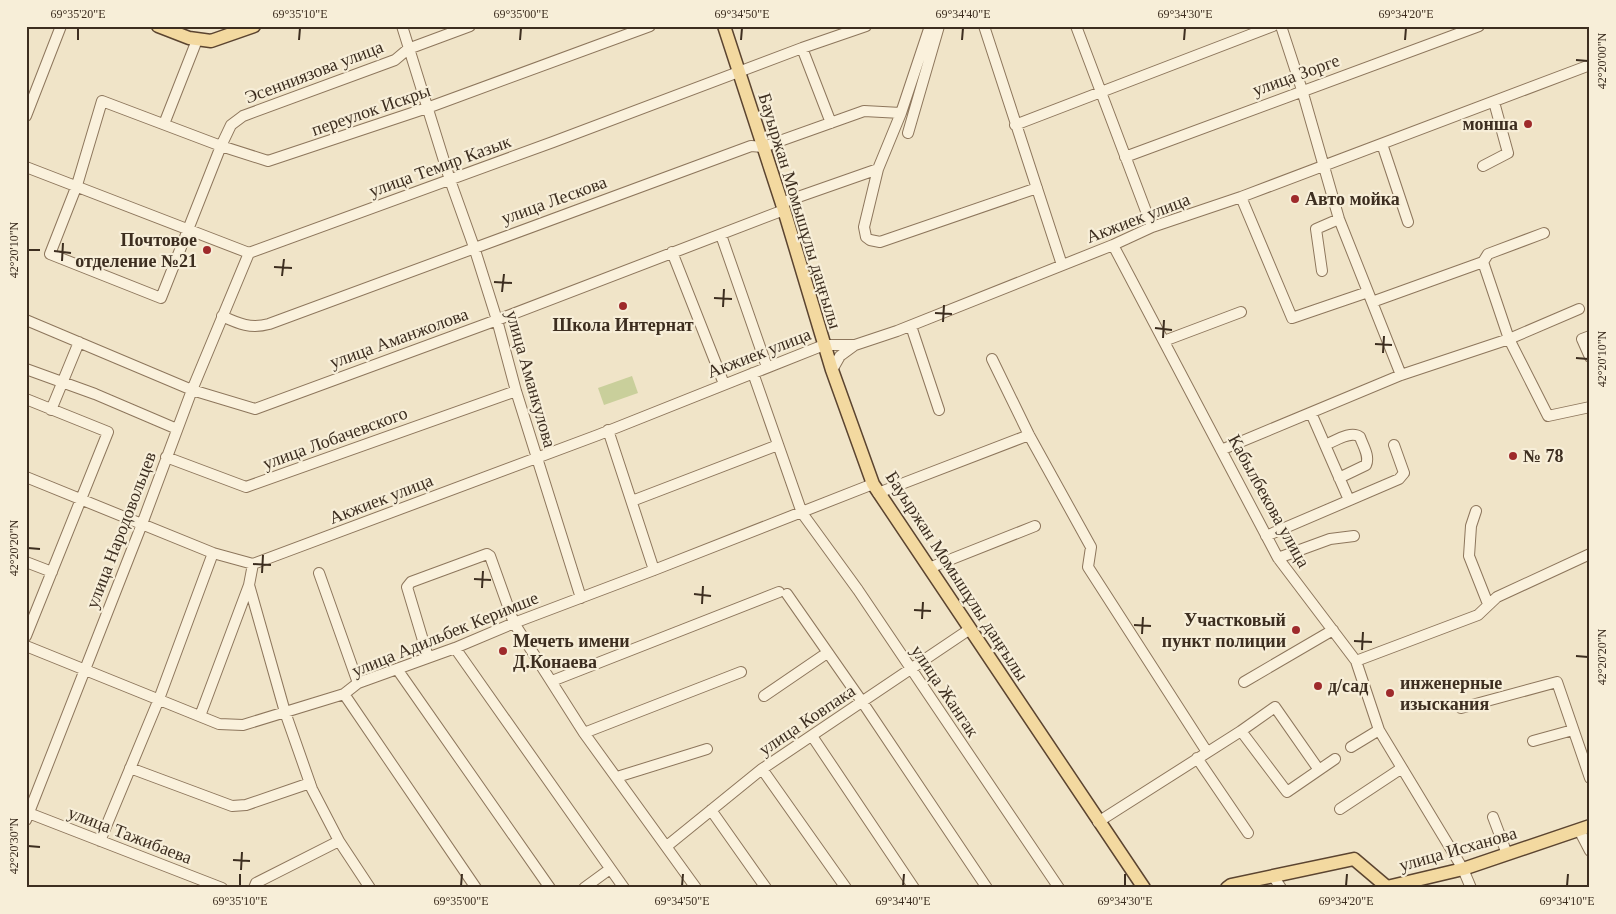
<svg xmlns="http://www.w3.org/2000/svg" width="1616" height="914" viewBox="0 0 1616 914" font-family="'Times New Roman',serif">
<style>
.green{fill:#c9cf9b}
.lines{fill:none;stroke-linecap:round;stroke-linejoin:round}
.minor-casing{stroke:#8d765c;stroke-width:12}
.major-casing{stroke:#5b4430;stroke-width:15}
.minor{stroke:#faf1dc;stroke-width:10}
.major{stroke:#f3d9a0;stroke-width:12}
.ticks{fill:none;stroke:#3d2e20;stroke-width:2}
.poi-dot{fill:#9e2a2b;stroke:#f7eed8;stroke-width:2}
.labels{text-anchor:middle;stroke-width:4.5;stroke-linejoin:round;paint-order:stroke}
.street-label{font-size:18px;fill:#3d2e20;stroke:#f7eed8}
.poi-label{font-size:18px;font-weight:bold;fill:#3d2e20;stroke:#f7eed8;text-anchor:start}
.neatline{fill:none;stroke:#3d2e20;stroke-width:2}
.ticks-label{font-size:12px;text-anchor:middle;fill:#3d2e20}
</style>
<rect width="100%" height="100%" fill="#f0e4c8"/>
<path class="green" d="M632,376l6,17 -34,12 -6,-17z"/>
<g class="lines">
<g class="minor-casing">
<path id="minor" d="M402,26l48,154 24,67 23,73 19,71 65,207
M470,26l-62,23 -13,11 -152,56 -12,9 -10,21 -60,152 -111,-44 27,-69 25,-84 119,45 47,15 159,-53 223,-82
M930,26l-29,87 -23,56 -14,58 2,10 4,3 10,2 157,-54
M984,26l78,239
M1076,26l76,201
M1281,26l21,64 37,129 62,156
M802,48l29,75
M26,116l35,-90
M164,124l33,-84
M1015,125l258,-99
M908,133l31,-107
M1382,144l26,78
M1125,157l354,-131
M1483,166l25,-13 -14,-51
M26,167l223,86 304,-111 249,-94 64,-22
M1241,197l51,121 76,-26
M781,203l97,-34
M721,235l46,132
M1113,245l165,313 78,103 23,69 84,139 8,19
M672,252l52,132
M1483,262l26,77 39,77 42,-9
M1322,271l-6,-42 23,-10
M1372,302l111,-40 5,-8 56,-21
M222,316c17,8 29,13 47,8l482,-178 12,1 101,-36 37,2
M26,320l166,70 63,19 242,-89 287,-110
M911,326l28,84
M1590,336l-8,3 8,18
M1164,341l77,-29
M992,359l37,76 62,112 -3,20 119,185
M26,369l69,25 82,35
M832,370l8,-14 15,-11
M753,373l49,140 56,77 201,298
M26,399l82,33 -82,204
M51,410l28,-68
M1311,413l38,87
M608,430l46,140
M1325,445c10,-4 26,-15 35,-8 3,9 10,19 6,28l-27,13
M1221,450l180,-75 108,-36 70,-30
M166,457l80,30 270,-96
M26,477l187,76 40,11 345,-129 226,-90h31l42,-14 216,-86 39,-18 89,-30 349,-132
M878,493l151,-58
M632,501l146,-56
M1476,511l-5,15 -2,30 19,48
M1266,536l133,-57 5,-6 -10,-28
M1278,558l52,-19 24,-3
M26,562l26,10
M929,568l106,-42
M319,573l39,110
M249,585l36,127 27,77 27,52 31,47
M787,594l76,109 124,185
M26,646l193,78 24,1 101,-31 14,-11 97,-35 59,-25 140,-53 219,-86
M455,648l169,240
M428,657l-21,-70 4,-5 76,-28 3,2 24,67 70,110 112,155
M1356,661l122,-46 19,-18 93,-43
M397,669l153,219
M552,681l227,-89
M1244,682l89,-52
M344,694l132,194
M764,696l63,-43
M1461,708l96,-26 33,96
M200,716l49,-131 4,-21
M1241,731l34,-24 44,63
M584,733l157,-61
M812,736l102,152
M1533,741l40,-11
M1351,747l28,-17
M1197,758l51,75
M130,768l102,38 14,-1 64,-22
M762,769l84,119
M617,777l90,-28
M1340,809l62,-41
M711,810l55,78
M26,812l196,76
M1493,817l14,37
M26,820l116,-296 50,-134 57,-137
M1098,822l143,-91 46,61 48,-33
M1579,830l11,21
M100,841l59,-142 54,-146
M667,846l95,-77 208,-140
M1273,876l8,12
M254,888l2,-5 83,-42
M584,888l26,-19"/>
</g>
<g class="major-casing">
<path id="major" d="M158,26l31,12 22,3 43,-15
M724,26l60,184 48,160 41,114 271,404
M1227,888l4,-3 123,-26 33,28 76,-18 127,-43"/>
</g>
<use href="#minor" class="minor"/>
<use href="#major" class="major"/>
</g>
<path class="ticks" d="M78,40v-12M299,40l1,-12M520,40l1,-12M741,40l1,-12M962,40l1,-12M1184,40l1,-12M1405,40l1,-12M1576,60l12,1M28,250h12M54,251l17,2M62,261l1,-18M274,267l18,1M282,276l2,-17M494,282l18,1M502,292l2,-18M714,298l18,1M723,307l1,-18M935,313l17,1M943,322l1,-17M1155,328l17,2M1163,338l1,-18M1375,344l17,1M1383,353l1,-17M1576,358l12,1M28,548l12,1M253,564l18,1M262,573l1,-18M474,579l17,1M482,588l1,-17M694,594l17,2M702,604l1,-18M914,610l17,1M922,619l1,-17M1134,625l17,1M1142,634l1,-17M1354,641l18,1M1362,650l1,-18M1576,656l12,1M28,846l12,1M233,860l17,1M241,870l1,-18M240,886v-12M461,886l1,-12M682,886l1,-12M903,886l1,-12M1125,886v-12M1346,886l1,-12M1567,886l1,-12"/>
<g class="poi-dot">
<circle cx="1528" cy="124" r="5"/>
<circle cx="1295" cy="199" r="5"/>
<circle cx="207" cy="250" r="5"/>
<circle cx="623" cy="306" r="5"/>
<circle cx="1513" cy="456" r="5"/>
<circle cx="1296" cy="630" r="5"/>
<circle cx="503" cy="651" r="5"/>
<circle cx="1318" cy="686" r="5"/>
<circle cx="1390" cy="693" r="5"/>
</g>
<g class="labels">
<g class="street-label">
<text transform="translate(314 72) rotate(-21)" y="6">Эсенниязова улица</text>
<text transform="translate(1296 75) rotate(-20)" y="6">улица Зорге</text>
<text transform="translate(371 110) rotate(-19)" y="6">переулок Искры</text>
<text transform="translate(440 166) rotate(-20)" y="6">улица Темир Казык</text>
<text transform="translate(554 200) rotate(-20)" y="6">улица Лескова</text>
<text transform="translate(800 211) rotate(73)" y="6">Бауыржан Момышұлы даңғылы</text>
<text transform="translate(1138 218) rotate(-21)" y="6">Акжиек улица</text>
<text transform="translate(399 338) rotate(-20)" y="6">улица Аманжолова</text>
<text transform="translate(759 353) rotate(-21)" y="6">Акжиек улица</text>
<text transform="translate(531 379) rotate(74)" y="6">улица Аманкулова</text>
<text transform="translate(335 438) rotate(-20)" y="6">улица Лобачевского</text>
<text transform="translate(381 499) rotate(-21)" y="6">Акжиек улица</text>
<text transform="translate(1269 501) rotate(61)" y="6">Кабылбекова улица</text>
<text transform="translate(121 530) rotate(-69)" y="6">улица Народовольцев</text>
<text transform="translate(957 576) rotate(57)" y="6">Бауыржан Момышұлы даңғылы</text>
<text transform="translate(445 634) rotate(-22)" y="6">улица Адильбек Керимше</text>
<text transform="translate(945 691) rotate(56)" y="6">улица Жангак</text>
<text transform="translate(807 720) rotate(-34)" y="6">улица Ковпака</text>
<text transform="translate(130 835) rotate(21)" y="6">улица Тажибаева</text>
<text transform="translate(1458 849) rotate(-16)" y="6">улица Исханова</text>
</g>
<g class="poi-label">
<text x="1518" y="130" text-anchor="end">монша</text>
<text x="1305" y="205">Авто мойка</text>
<text x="197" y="246" text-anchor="end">Почтовое<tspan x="197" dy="21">отделение №21</tspan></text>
<text x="623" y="331" text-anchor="middle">Школа Интернат</text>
<text x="1523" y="462">№ 78</text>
<text x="1286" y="626" text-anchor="end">Участковый<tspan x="1286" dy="21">пункт полиции</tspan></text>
<text x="513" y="647">Мечеть имени<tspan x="513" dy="21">Д.Конаева</tspan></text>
<text x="1400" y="689">инженерные<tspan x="1400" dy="21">изыскания</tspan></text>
<text x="1328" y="692">д/сад</text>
</g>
</g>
<rect width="1616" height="914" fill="none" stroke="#f7eed8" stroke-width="55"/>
<rect x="28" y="28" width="1560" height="858" class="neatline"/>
<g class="ticks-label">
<text x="78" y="18">69°35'20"E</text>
<text x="300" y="18">69°35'10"E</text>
<text x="521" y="18">69°35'00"E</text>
<text x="742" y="18">69°34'50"E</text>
<text x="963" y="18">69°34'40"E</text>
<text x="1185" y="18">69°34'30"E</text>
<text x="1406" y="18">69°34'20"E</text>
<text transform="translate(1602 61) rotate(-90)" y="4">42°20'00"N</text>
<text transform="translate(14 250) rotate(-90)" y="4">42°20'10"N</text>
<text transform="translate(1602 359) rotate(-90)" y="4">42°20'10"N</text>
<text transform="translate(14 548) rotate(-90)" y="4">42°20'20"N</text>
<text transform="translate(1602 657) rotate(-90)" y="4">42°20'20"N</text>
<text transform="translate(14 846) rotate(-90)" y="4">42°20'30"N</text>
<text x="240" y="905">69°35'10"E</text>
<text x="461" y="905">69°35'00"E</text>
<text x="682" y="905">69°34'50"E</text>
<text x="903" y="905">69°34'40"E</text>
<text x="1125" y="905">69°34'30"E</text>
<text x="1346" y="905">69°34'20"E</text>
<text x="1567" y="905">69°34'10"E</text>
</g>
</svg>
